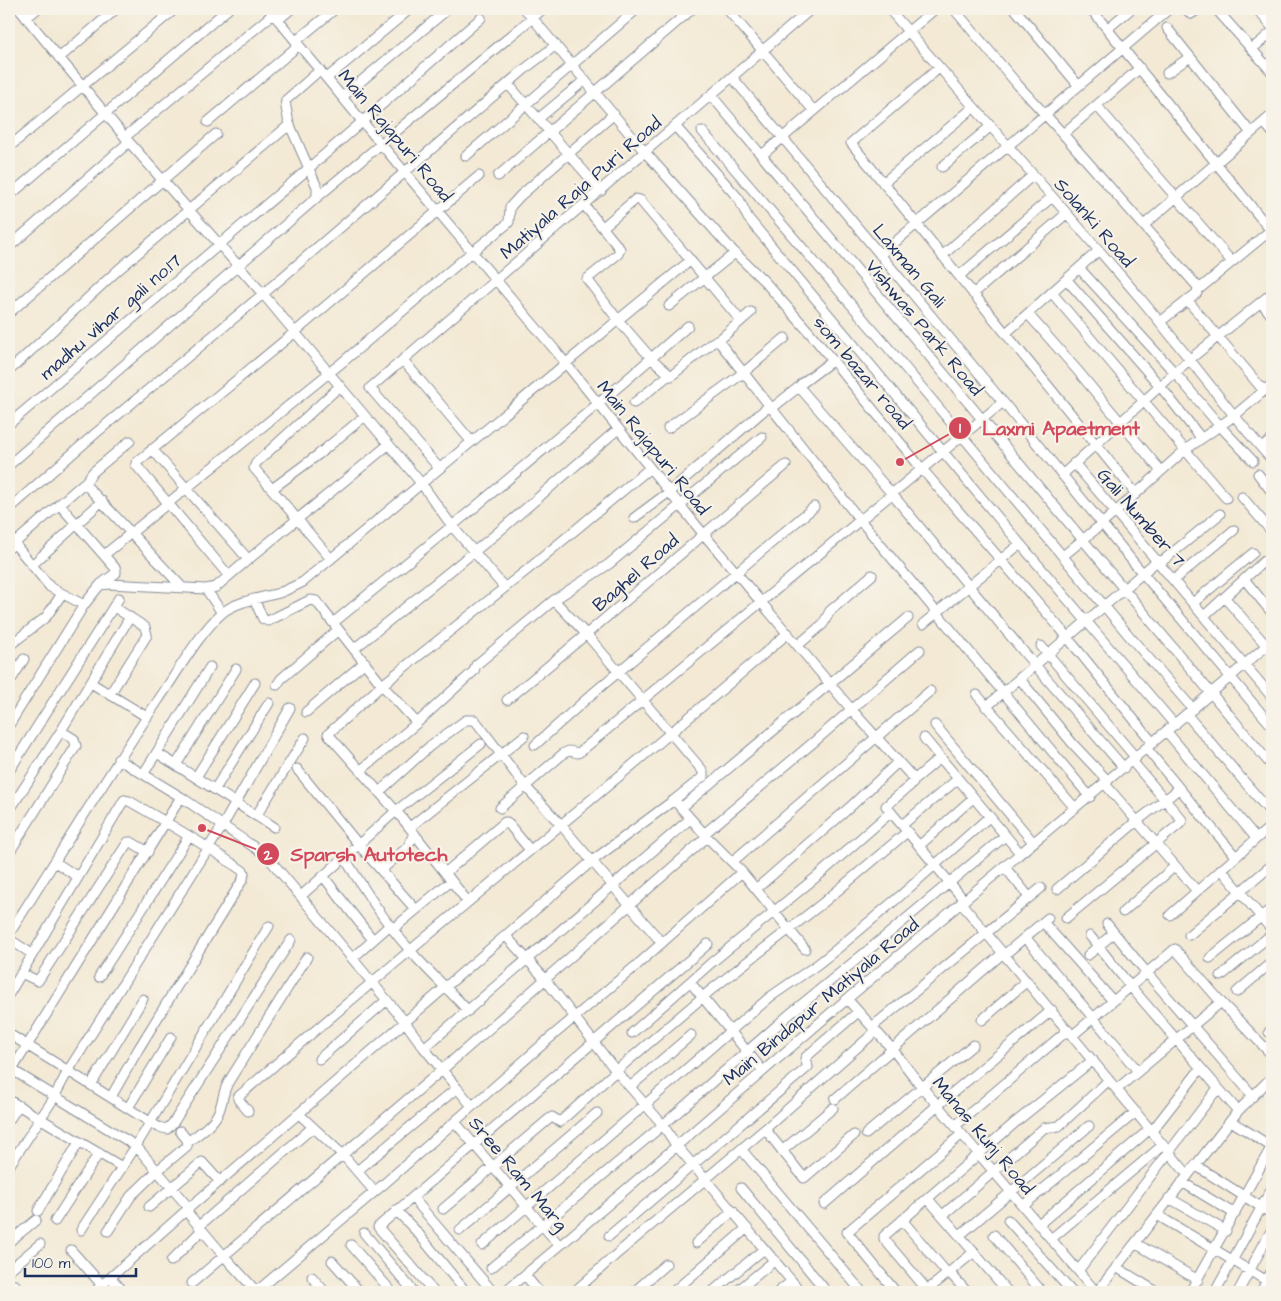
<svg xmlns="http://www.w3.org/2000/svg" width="1281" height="1301" viewBox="0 0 1281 1301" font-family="'Architects Daughter',sans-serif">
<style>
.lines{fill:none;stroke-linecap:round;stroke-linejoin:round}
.minor-casing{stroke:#878c99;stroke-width:11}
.minor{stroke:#fff;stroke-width:9}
.labels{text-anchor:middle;stroke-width:4.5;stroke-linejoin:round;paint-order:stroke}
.street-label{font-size:19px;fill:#1b2f5e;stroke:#f7f3e8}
.leader{fill:none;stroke:#d1495b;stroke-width:2}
.callout-dot{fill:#d1495b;stroke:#f7f3e8;stroke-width:2}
.mark-label{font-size:15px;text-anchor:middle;font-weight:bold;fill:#fff}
.callout-label{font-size:20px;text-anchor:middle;font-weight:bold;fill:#d1495b;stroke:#f7f3e8;stroke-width:4.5;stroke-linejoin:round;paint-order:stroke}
</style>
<rect width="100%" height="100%" fill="#f7f3e8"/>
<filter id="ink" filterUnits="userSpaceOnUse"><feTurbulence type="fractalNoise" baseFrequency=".02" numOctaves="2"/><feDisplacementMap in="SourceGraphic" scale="10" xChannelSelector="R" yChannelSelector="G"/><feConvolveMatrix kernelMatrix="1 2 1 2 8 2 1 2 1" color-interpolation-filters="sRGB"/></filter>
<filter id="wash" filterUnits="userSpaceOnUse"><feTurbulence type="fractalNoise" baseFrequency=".0096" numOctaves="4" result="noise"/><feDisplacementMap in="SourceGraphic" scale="20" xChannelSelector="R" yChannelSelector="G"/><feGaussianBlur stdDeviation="1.12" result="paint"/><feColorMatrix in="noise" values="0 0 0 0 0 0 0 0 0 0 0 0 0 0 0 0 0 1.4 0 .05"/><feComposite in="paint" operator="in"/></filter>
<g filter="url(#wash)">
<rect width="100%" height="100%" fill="#f3e9d4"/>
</g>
<g filter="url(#ink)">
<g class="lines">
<g class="minor-casing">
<path id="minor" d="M19,9l110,133 134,152 158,189 31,43 52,61
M269,9l112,135 174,206 141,175 155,184 63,70 -1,4 -27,23 78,94
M525,9l120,143 88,99 32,31 45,51 112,136 137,158 94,116
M727,9l87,102
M889,9c83,97 168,192 251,289 45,53 85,110 132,162
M954,9l64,76 45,49 77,-66
M1015,9l63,76
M1091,9l181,223
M1186,9l5,5 8,-5
M1216,9l56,63
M1257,9l15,18
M26,18l11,-9
M278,20l13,-11
M1108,28l23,-19
M1167,28l84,105
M296,41l39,-32
M1252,49l20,-17
M59,58l57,-49
M939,68l-88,75 285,351
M1167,73l23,-16
M732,77l271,325 131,161 138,163
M327,78l83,-69
M508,84l93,107
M711,95l561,671
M342,97l106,-88
M1097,106l135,156
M538,119l47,-39
M208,122l91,-77
M1264,122l8,10
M675,126l64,73 9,19 257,308 170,199
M702,131l195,227 234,280 62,71
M1063,134l135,153 -1,6 -37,29
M125,137l148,-123
M9,147l166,-138
M762,155l173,-146
M466,156l171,-147
M942,167l49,-41
M498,176l194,-167
M883,183l91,-76
M9,196l219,-187
M315,199l228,-190
M584,205l36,44 -2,5 -31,25 31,41 73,-60
M1144,225l128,-110
M603,227l33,-28 4,1 101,121
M9,247l120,-105
M880,255l289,-246
M942,256l91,-81
M1080,269l95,104 45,53 33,35
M959,276l93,-79
M1067,280l93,106 41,52
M1198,290l73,-60
M1052,293l174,205
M973,294l93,-80
M1188,301l76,90
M1261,302l11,14
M669,306l66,-53
M9,313l207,-179
M1028,314l49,56 84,101
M1006,333l92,-82
M718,341l33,-29
M403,360l68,81
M833,360l-32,24 -1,4 92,106 136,163 96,111
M9,371l109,-101 170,-144c2,-9 -4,-18 -2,-26l34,-30
M634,403l35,-28
M771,409l29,-23
M9,424l299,-255 173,-151
M668,428l75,-55 42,-35
M1262,448l10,-9
M152,449l96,110
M1074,463l198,234
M9,465l306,-266 2,-3v-9l-28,-64
M439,468l-69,-80 441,-379
M1258,474l14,18
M1062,475l127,-115 83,-67
M85,483l8,-11 37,-31
M272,489l47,-35 46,-38
M1242,497l30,35
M59,504l57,65v4l-15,11
M9,509l87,-76 167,-139 263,-226 30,-23
M634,518l35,-26 100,-86
M9,537l41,50 34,18 -75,120
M9,548l75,-65 98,104
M104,555l241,-195 127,-108 34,-27 3,-3 1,-15 10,-11 94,-82
M1063,556l39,-32 83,-74 49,-34 38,-32
M331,559l-77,-91 2,-5 84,-77
M1160,563l60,-49
M32,565l70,-64
M229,576l-93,-111v-2l159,-131 184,-156
M1174,580l60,-50
M1245,580l27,33
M206,589l10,-2c56,-49 115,-94 172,-142
M1225,598l47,54
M254,599l9,20 5,2 42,-21 6,1 66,84 35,38
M554,600l33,35 116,136v6l-29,23 33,37 35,35 63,77
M1193,603l60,-50
M84,605l16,-20 10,-1 96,5 16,24
M1204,616l60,-55 8,10
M333,623l141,-115 150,-126 64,-56
M923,624l97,-80
M798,645l25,-21 7,-13 42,-36
M9,646l37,-29 16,-23
M1041,646l95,112
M354,649l142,-115 122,-105
M1019,678l54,66 35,37
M9,683l15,-24
M91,683l56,34
M277,685l4,-6 57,-49
M110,694l37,-59 -2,-8 -31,-20
M977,695l98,113
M507,700c94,-76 185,-157 279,-235
M986,707l172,-147
M306,712l59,-50
M1187,715l85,99
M935,725l98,117
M1167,732l89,106
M924,738l96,115
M535,745l56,-50 223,-188
M1147,749l88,107
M157,753l117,74
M118,759l63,38 86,59 138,166 187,-161 82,-61
M176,765l60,-96
M297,769l61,75 58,66
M9,771l110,-173
M360,771l57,-48 57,-52 2,-6 78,-65 55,-36 153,-127
M144,773l66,-106
M196,777l59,-94
M914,780l26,-22
M1105,784l92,107
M215,789l54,-86
M379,792l51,-46 36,-26h9l50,66 36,39 101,118
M500,808l64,-55 5,-2 9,2 3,-2 422,-349
M681,808l227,-190
M9,811l52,-80 69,-114
M256,816l49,-78
M902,825l56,-46
M410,827l114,-91
M704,834l111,-93 105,-91
M919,846l54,-48
M9,853l67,-107 -2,-7 -13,-8
M344,857c20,32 40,64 65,92 18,22 40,40 59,62
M55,862l23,15
M732,862l198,-171
M1004,866l25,31
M1221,869l51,61
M381,870l27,-23 6,-14
M445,873l60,-51h2l23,28
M323,876l50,64
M756,889l93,-81 49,-46
M1057,889l80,-68 42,-32
M301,896l95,-85 85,-67
M468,902l-66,-84 -74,-84 54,-49 145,-115 123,-102
M961,903l227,272
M1123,912l52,-46
M1170,915l102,-90
M1066,918l116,-96v-2l-50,-59
M1043,922l70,79
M1107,924l40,49 106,123
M393,929l58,-48
M9,934c49,-77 97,-156 148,-232 18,-26 42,-69 65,-89 15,-12 39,-15 57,-20 8,-3 16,-7 24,-11l315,-262 33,38 20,18 41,-33 3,-2 5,2 140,177 230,277
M505,935l40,44 71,92 47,54 13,20 125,147
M1189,935l83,-70
M1090,936l41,51 107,124
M1025,937l113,134
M9,939l23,15
M1004,955l44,-37
M1088,955l26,-22
M353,958l37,-33
M1210,958l62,-50
M21,973l17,8 90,-139h3l17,10
M1221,976l51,-42
M99,977l90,-141
M690,982l73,89
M1237,992l35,-30
M9,994l115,-194 5,1c39,22 77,44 114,70l1,2 -1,6 -104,169 -28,49
M847,999l46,51 29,37 174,205
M982,1020l45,-39
M872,1027l169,-139
M1269,1032l3,-3
M632,1033l79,-70 109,-89 71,-62
M9,1034l149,93 9,2 6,-6 118,-183
M1073,1035l102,-86 46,53 51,53
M424,1048l266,-229
M319,1059l68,-59
M9,1068l127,78 53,62
M12,1070l169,-273
M91,1085l52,-86
M630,1087l61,-52
M1117,1089l104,-87
M835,1099l168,-146
M9,1100l113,67
M128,1108l43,-71
M248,1111l-10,-12v-2c181,-158 369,-307 550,-464
M299,1114l44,41 31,36
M9,1120l9,-14
M1231,1121l41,26
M455,1122l104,123
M955,1126l113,-96
M765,1129l39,49 50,-43
M1152,1131l49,-63
M866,1134l107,-89
M188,1142c10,-8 26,-18 31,-31 4,-10 4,-20 10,-30l78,-124
M741,1149l121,143
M782,1151l51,-43
M1195,1165l77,49
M9,1166l43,-65 16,-30 155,-246 67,-117
M357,1171l100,-83 15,18
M1182,1182l53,32
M741,1188l86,104
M413,1198l80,94
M1169,1198l57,33
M928,1199l80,93
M824,1204l108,-94 120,-100
M1023,1206l113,-94
M149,1207l53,-45 18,20
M443,1209l106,-90 3,-2 8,5 2,-2 54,-49 95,-81 113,-88 83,-70
M396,1210l21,22 49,60
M38,1211l41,-69
M186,1211l38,45 33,36
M943,1215l101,-87 15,-2 50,-46
M1157,1215l115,69
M902,1220l45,53
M1008,1220l64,72
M55,1221l44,-68
M1038,1225l112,-96
M199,1226l114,-99
M81,1230l55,-84 133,-220
M460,1230l137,-117
M108,1231l23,-35 26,-25 30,-25 1,-5 -8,-10
M364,1233l50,59
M960,1235l129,-109
M994,1235l48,57
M609,1236l199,-169 -3,-8 1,-2 52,-45
M1051,1239l112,-94
M9,1242l27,-22
M696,1243l37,-32
M1135,1243l63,37
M351,1245l41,47
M482,1245l288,-248 48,-33 19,-15 63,-53 89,-79
M71,1250l31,35
M171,1261l31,-31
M332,1261l28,31
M1116,1267l41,25
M491,1268l172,-143 128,-112 97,-79 117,-98
M9,1270l31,-26
M1078,1271l140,-183
M949,1272l18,20
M525,1275l14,17
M312,1277l13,15
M111,1278l13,14
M192,1283l250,-213 265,-233
M15,1285l6,7
M94,1292l95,-84 216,-186 19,26 33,40
M256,1292l129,-109 166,-146 86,-72 105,-93
M434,1292l-56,-65 330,-283
M504,1292c116,-95 228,-195 342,-292 142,-121 286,-238 426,-359
M574,1292l45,-40 146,-123 111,-98
M634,1292l32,-28
M673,1292l74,-64
M712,1292l52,-43
M736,1292l39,-32
M778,1292l14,-11
M896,1292l-49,-60 115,-98
M925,1292l49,-40
M929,1292l-45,-53v-3l133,-115 76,-61
M1097,1292l141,-181 34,-34
M1190,1292l82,-146
M1215,1292l57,-104
M1238,1292l34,-63
M1261,1292l11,-22"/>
</g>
<use href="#minor" class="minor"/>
</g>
</g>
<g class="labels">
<g class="street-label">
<text transform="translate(396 135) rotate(50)" y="7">Main Rajapuri Road</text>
<text transform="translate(580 187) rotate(-41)" y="7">Matiyala Raja Puri Road</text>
<text transform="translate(1095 222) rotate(49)" y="7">Solanki Road</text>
<text transform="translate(910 265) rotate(50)" y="7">Laxman Gali</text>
<text transform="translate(110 316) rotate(-41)" y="7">madhu vihar gali no.17</text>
<text transform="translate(925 327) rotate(50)" y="7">Vishwas Park Road</text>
<text transform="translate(863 372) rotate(50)" y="7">som bazar road</text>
<text transform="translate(654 447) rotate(51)" y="7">Main Rajapuri Road</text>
<text transform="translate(1142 517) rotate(49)" y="7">Gali Number 7</text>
<text transform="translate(635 572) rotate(-41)" y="7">Baghel Road</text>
<text transform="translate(820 1001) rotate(-40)" y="7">Main Bindapur Matiyala Road</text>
<text transform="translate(984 1135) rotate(50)" y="7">Manas Kunj Road</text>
<text transform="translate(519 1173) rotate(50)" y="7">Sree Ram Marg</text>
</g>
</g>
<path class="leader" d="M900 462L960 428M202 828L268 854"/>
<g class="callout-dot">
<circle cx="900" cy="462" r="5"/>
<circle cx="202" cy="828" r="5"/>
<circle cx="960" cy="428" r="12"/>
<circle cx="268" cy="854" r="12"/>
</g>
<g class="mark-label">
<text x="960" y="433">1</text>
<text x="268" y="860">2</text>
</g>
<g class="callout-label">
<text x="1061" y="435">Laxmi Apaetment</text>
<text x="369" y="861">Sparsh Autotech</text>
</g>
<rect width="1281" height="1301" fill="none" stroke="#f7f3e8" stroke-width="30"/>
<path d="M25 1268v8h111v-8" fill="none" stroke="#1b2f5e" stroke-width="2.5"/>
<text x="32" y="1268" font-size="15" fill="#1b2f5e" stroke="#f7f3e8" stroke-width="4" paint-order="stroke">100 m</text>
</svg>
